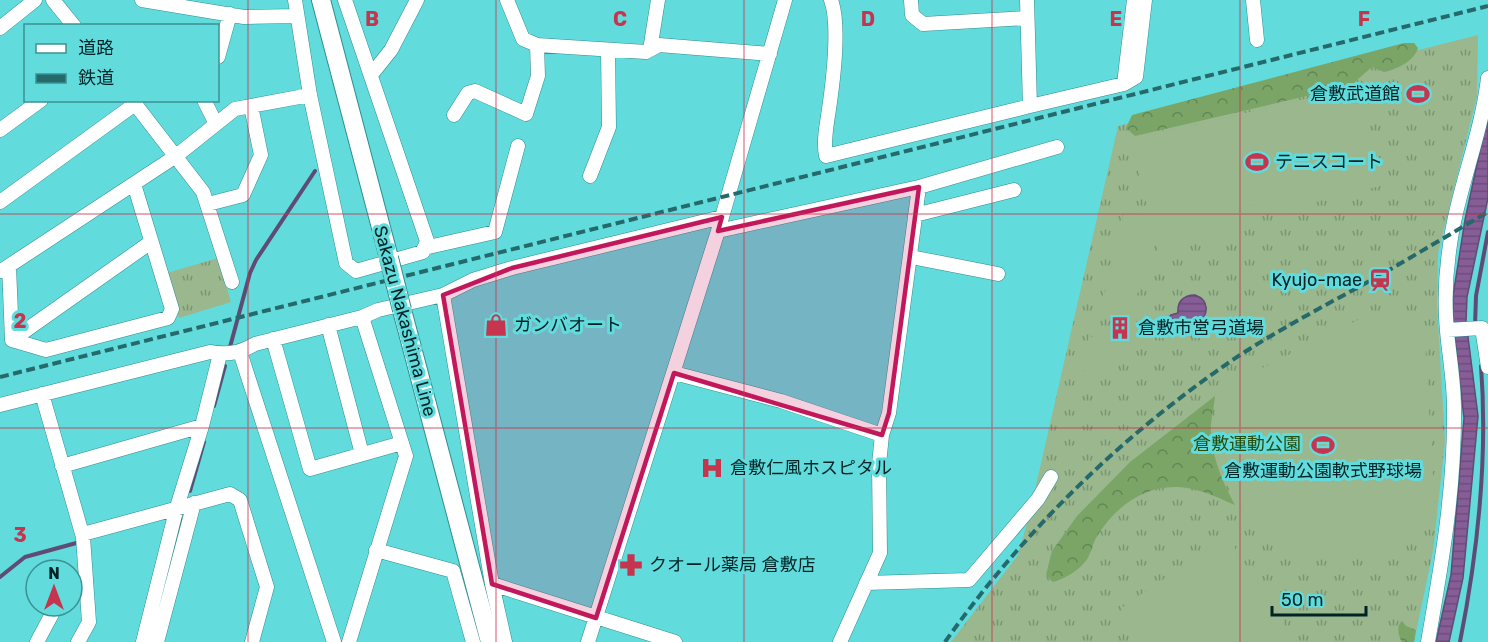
<svg xmlns="http://www.w3.org/2000/svg" width="1488" height="642" viewBox="0 0 1488 642" font-family="Rubik,'Noto Sans JP',sans-serif">
<style>
.grass{fill:url(#grass-tufts)}
.forest{fill:url(#forest-crowns)}
.garden{fill:#9ab78d}
.water{fill:url(#water-rules);stroke:#5e4c75;stroke-width:1.5}
.lines{fill:none;stroke-linecap:round;stroke-linejoin:round}
.stream{stroke:#5e4c75;stroke-width:4}
.minor-casing{stroke:#2f8e8f;stroke-width:15}
.major-casing{stroke:#2f8e8f;stroke-width:20}
.minor{stroke:#fff;stroke-width:14}
.major{stroke:#fff;stroke-width:18}
.rail{stroke:#25696a;stroke-width:4;stroke-dasharray:9 4.5;stroke-linecap:butt}
.major-bridge-casing{stroke:#2f8e8f;stroke-width:20;stroke-linecap:butt}
.major-bridge{stroke:#fff;stroke-width:18}
.marked{fill:#c2185b;fill-opacity:0.2;stroke:#c2185b;stroke-width:4.5;stroke-linejoin:round}
.grid{fill:none;stroke:#c6354d;stroke-width:1.5;stroke-opacity:0.55}
.labels{text-anchor:middle;stroke-width:6;stroke-linejoin:round;paint-order:stroke}
.poi-label{font-size:18px;fill:#002425;stroke:#62dbdd;text-anchor:start}
.street-label{font-size:18px;fill:#002425;stroke:#62dbdd}
.park-label{font-size:18px;fill:#254d0b;stroke:#62dbdd}
.grid-label{font-size:20px;text-anchor:middle;font-weight:bold;fill:#c6354d;stroke:#62dbdd;stroke-width:6;stroke-linejoin:round;paint-order:stroke}
</style>
<defs>
<pattern id="grass-tufts" width="24" height="20" patternUnits="userSpaceOnUse" patternTransform="scale(1.5)"><rect width="24" height="20" fill="#9ab78d"/><path d="M3 7l-1-3M5 7V3M7 7l1-3M15 17l-1-3M17 17v-4M19 17l1-3" fill="none" stroke="#7b9573"/></pattern>
<pattern id="forest-crowns" width="20" height="18" patternUnits="userSpaceOnUse" patternTransform="scale(1.5)"><rect width="20" height="18" fill="#7ba567"/><path d="M2 6a3 3 0 1 1 6 0M12 15a3 3 0 1 1 6 0" fill="none" stroke="#628655"/></pattern>
<pattern id="water-rules" width="6" height="5" patternUnits="userSpaceOnUse" patternTransform="scale(1.5)"><rect width="6" height="5" fill="#875d97"/><path d="M0 2.5h6" fill="none" stroke="#6c4d7b"/></pattern>
</defs>
<rect width="100%" height="100%" fill="#62dbdd"/>
<path class="grass" d="M1478,35l-1,61 -39,157 -1,53 8,136 -12,109 -19,91h-463l67,-87 11,-39 89,-390z
M218,258l13,44 -52,16 -12,-45z"/>
<path class="forest" d="M1404,43h10l4,5c-4,13 -20,21 -34,24l-12,-5 -22,19 -215,50 -9,-8 6,-13z
M1215,396c-1,12 -5,26 -4,38 2,26 12,49 24,71 -14,-6 -28,-13 -43,-16 -41,-9 -76,15 -96,49 -4,7 -6,20 -12,25 -6,8 -22,17 -31,19l-7,-7 6,-24 25,-35 53,-54z
M1402,621l4,5 10,4 -2,12h-12c-4,-6 -6,-16 0,-21z"/>
<path class="garden" d="M1360,86l24,99 -104,26 -4,-12 -28,8 5,21 -94,24 -29,-112z
M1124,212l21,4 5,30 -7,37 -17,31 -25,-6z
M1386,311c19,3 28,14 39,30l10,169c-10,18 -27,28 -45,37 -83,40 -169,-26 -177,-112 -1,-13 3,-28 5,-41l10,-9 134,-67 14,-6z
M1089,336l34,7 -7,34 -35,-7z
M1227,536l69,106h-153l-22,-34z"/>
<path class="water" d="M1488,113v85l-21,99 -1,24 12,95 -15,162 -14,64h-13l15,-67 13,-157 -11,-97v-25l12,-76z
M1195,295c14,5 15,20 2,28l-13,-1 -6,9 -9,-1 -3,-5 1,-6 4,-4 7,-2c-1,-11 5,-18 17,-18z"/>
<g class="lines">
<path class="stream" d="M1475,326l1,-30 12,-64
M230,347l20,-74 6,-13 59,-89
M214,406l11,-40
M190,491l14,-49
M0,577l25,-20 55,-15
M165,583l17,-63
M1460,642c18,-91 28,-184 21,-276"/>
<g class="minor-casing">
<path id="minor" d="M53,0l21,26
M142,0l102,17 53,-1
M295,0l15,95 36,168 10,8 67,-19 4,-11 -82,-241
M507,0l16,39 14,6 109,7 13,-7 111,9
M831,0c9,24 2,82 -2,109 -2,15 -6,31 -3,47l204,-50
M911,0l1,15 11,9 104,-6
M1027,0l3,106 94,-22 10,-84
M1253,0l4,40
M0,28l35,-28
M650,50l8,-50
M218,57l12,-43
M371,75l20,-25 26,-50
M1124,84l12,-7 9,-77
M132,100l71,92 29,90
M204,100l12,24
M454,115l14,-22 7,-2 51,23 12,-38 -1,-31
M0,130l41,-30
M590,176l19,-49 -1,-77
M919,187l138,-40
M0,202l135,-98
M208,204l35,-9 18,-40 -10,-49
M915,215l99,-25
M718,231l201,-44 -30,226 -7,22 -3,29 1,89 -40,89
M424,248l71,-16 23,-86
M911,257l87,17
M9,266l3,74 34,10 122,-32 4,-9 -38,-125
M1,271l175,-115 59,-47 75,-14
M443,295l49,289 13,58
M328,325l34,129
M1447,330l35,-2 6,39
M273,339l37,130 92,-26
M12,340l139,-98
M240,352l94,290
M674,373l107,28 101,34
M42,394l41,143 6,85 -11,20
M0,405l210,-53c18,3 29,1 45,-8l107,-27
M62,466l140,-40
M83,534l147,-40 10,6 27,87 -15,55
M376,550l77,21 20,71
M866,583l103,-3 69,-81 13,-22
M492,584l183,58
M37,642l15,-28
M143,642l34,-135 25,-81 18,-72
M157,642l37,-139
M349,642l57,-186 -44,-139 16,-7 65,-15 30,-15 39,-12 210,-51
M588,642l130,-411 67,-231
M1428,642c14,-80 27,-154 26,-235 0,-31 -7,-61 -8,-91 -1,-21 0,-43 3,-64 7,-59 32,-114 39,-174"/>
</g>
<g class="major-casing">
<path id="major" d="M321,0l68,258
M402,310l88,332"/>
</g>
<use href="#minor" class="minor"/>
<use href="#major" class="major"/>
<path class="rail" d="M0,377l1488,-371
M945,642c79,-112 180,-210 295,-287 40,-26 84,-49 126,-72 41,-23 81,-47 122,-71"/>
<g class="major-bridge-casing">
<path id="major-bridge" d="M389,258l13,52"/>
</g>
<use href="#major-bridge" class="major-bridge"/>
</g>
<path class="marked" d="M919,187l-30,226 -7,22 -208,-62 -78,245 -104,-34 -49,-289 69,-27 210,-51 -4,14z"/>
<path class="grid" d="M248,0v642M496,0v642M744,0v642M992,0v642M1240,0v642M0,214h1488M0,428h1488"/>
<defs>
<g id="stadium-bare" transform="scale(1.8)"><path d="M0-5a6.5 5 0 1 0 0 10a6.5 5 0 1 0 0-10ZM-3.5-1.8h7v3.6h-7Z" fill="#c6354d" stroke="#62dbdd" stroke-width="2.5" paint-order="stroke"/></g>
<g id="station-bare" transform="scale(1.8)"><path d="M-3-6H3Q5-6 5-4V2Q5 4 3 4L4.5 6H3L1.5 4h-3L-3 6H-4.5L-3 4Q-5 4-5 2V-4Q-5-6-3-6ZM-3.5-4v3h7v-3ZM-3.5 1v1.5H-2V1ZM2 1v1.5H3.5V1Z" fill="#c6354d" stroke="#62dbdd" stroke-width="2.5" paint-order="stroke"/></g>
<g id="shop-bare" transform="scale(1.8)"><path d="M-5-2.5h2.3a2.7 3.5 0 0 1 5.4 0H5L5.5 6h-11ZM-1.5-2.5h3a1.5 2.3 0 0 0-3 0Z" fill="#c6354d" stroke="#62dbdd" stroke-width="2.5" paint-order="stroke"/></g>
<g id="building-bare" transform="scale(1.8)"><path d="M-4-6H4V6H1V3H-1V6H-4ZM-2.5-4.3h1.7v1.8h-1.7ZM.8-4.3h1.7v1.8H.8ZM-2.5-1h1.7V.8h-1.7ZM.8-1h1.7V.8H.8Z" fill="#c6354d" stroke="#62dbdd" stroke-width="2.5" paint-order="stroke"/></g>
<g id="hospital-bare" transform="scale(1.8)"><path d="M-5-5h3v3.5h4V-5h3V5h-3V1.5h-4V5h-3Z" fill="#c6354d" stroke="#62dbdd" stroke-width="2.5" paint-order="stroke"/></g>
<g id="pharmacy-bare" transform="scale(1.8)"><path d="M-2-6h4v4h4v4h-4v4h-4v-4h-4v-4h4Z" fill="#c6354d" stroke="#62dbdd" stroke-width="2.5" paint-order="stroke"/></g>
</defs>
<g fill-rule="evenodd">
<use href="#stadium-bare" x="1418" y="94"/>
<use href="#stadium-bare" x="1257" y="162"/>
<use href="#station-bare" x="1380" y="280"/>
<use href="#shop-bare" x="496" y="325"/>
<use href="#building-bare" x="1120" y="328"/>
<use href="#stadium-bare" x="1323" y="445"/>
<use href="#hospital-bare" x="712" y="468"/>
<use href="#pharmacy-bare" x="631" y="565"/>
</g>
<g class="labels">
<g class="poi-label">
<text x="1400" y="100" text-anchor="end">倉敷武道館</text>
<text x="1275" y="168">テニスコート</text>
<text x="1362" y="286" text-anchor="end">Kyujo-mae</text>
<text x="514" y="331">ガンバオート</text>
<text x="1138" y="334">倉敷市営弓道場</text>
<text x="730" y="474">倉敷仁風ホスピタル</text>
<text x="1323" y="477" text-anchor="middle">倉敷運動公園軟式野球場</text>
<text x="649" y="571">クオール薬局 倉敷店</text>
</g>
<g class="street-label">
<text transform="translate(405 321) rotate(75)" y="6">Sakazu Nakashima Line</text>
</g>
<g class="park-label">
<text x="1247" y="450">倉敷運動公園</text>
</g>
</g>
<g class="grid-label">
<text x="372" y="26">B</text>
<text x="620" y="26">C</text>
<text x="868" y="26">D</text>
<text x="1116" y="26">E</text>
<text x="1364" y="26">F</text>
<text x="20" y="328">2</text>
<text x="20" y="542">3</text>
</g>
<rect x="24" y="24" width="195" height="78" fill="#62dbdd" stroke="#3b9293" stroke-width="1.5"/>
<rect x="36" y="44" width="30" height="9" fill="#ffffff" stroke="#3b9293" stroke-width="1.5"/>
<text x="78" y="54" font-size="18" fill="#002425">道路</text>
<rect x="36" y="74" width="30" height="9" fill="#25696a" stroke="#3b9293" stroke-width="1.5"/>
<text x="78" y="84" font-size="18" fill="#002425">鉄道</text>
<g transform="translate(54 588)"><circle r="28" fill="#62dbdd" stroke="#3b9293" stroke-width="1.5"/>
<path d="M0-4.5L10 22L0 15L-10 22Z" fill="#c6354d"/>
<text y="-9" font-size="16" font-weight="bold" text-anchor="middle" fill="#002425">N</text>
</g>
<path d="M1272 606v9h94v-9" fill="none" stroke="#002425" stroke-width="3"/>
<text x="1281" y="606" font-size="18" fill="#002425" stroke="#62dbdd" stroke-width="4.5" paint-order="stroke">50 m</text>
</svg>
